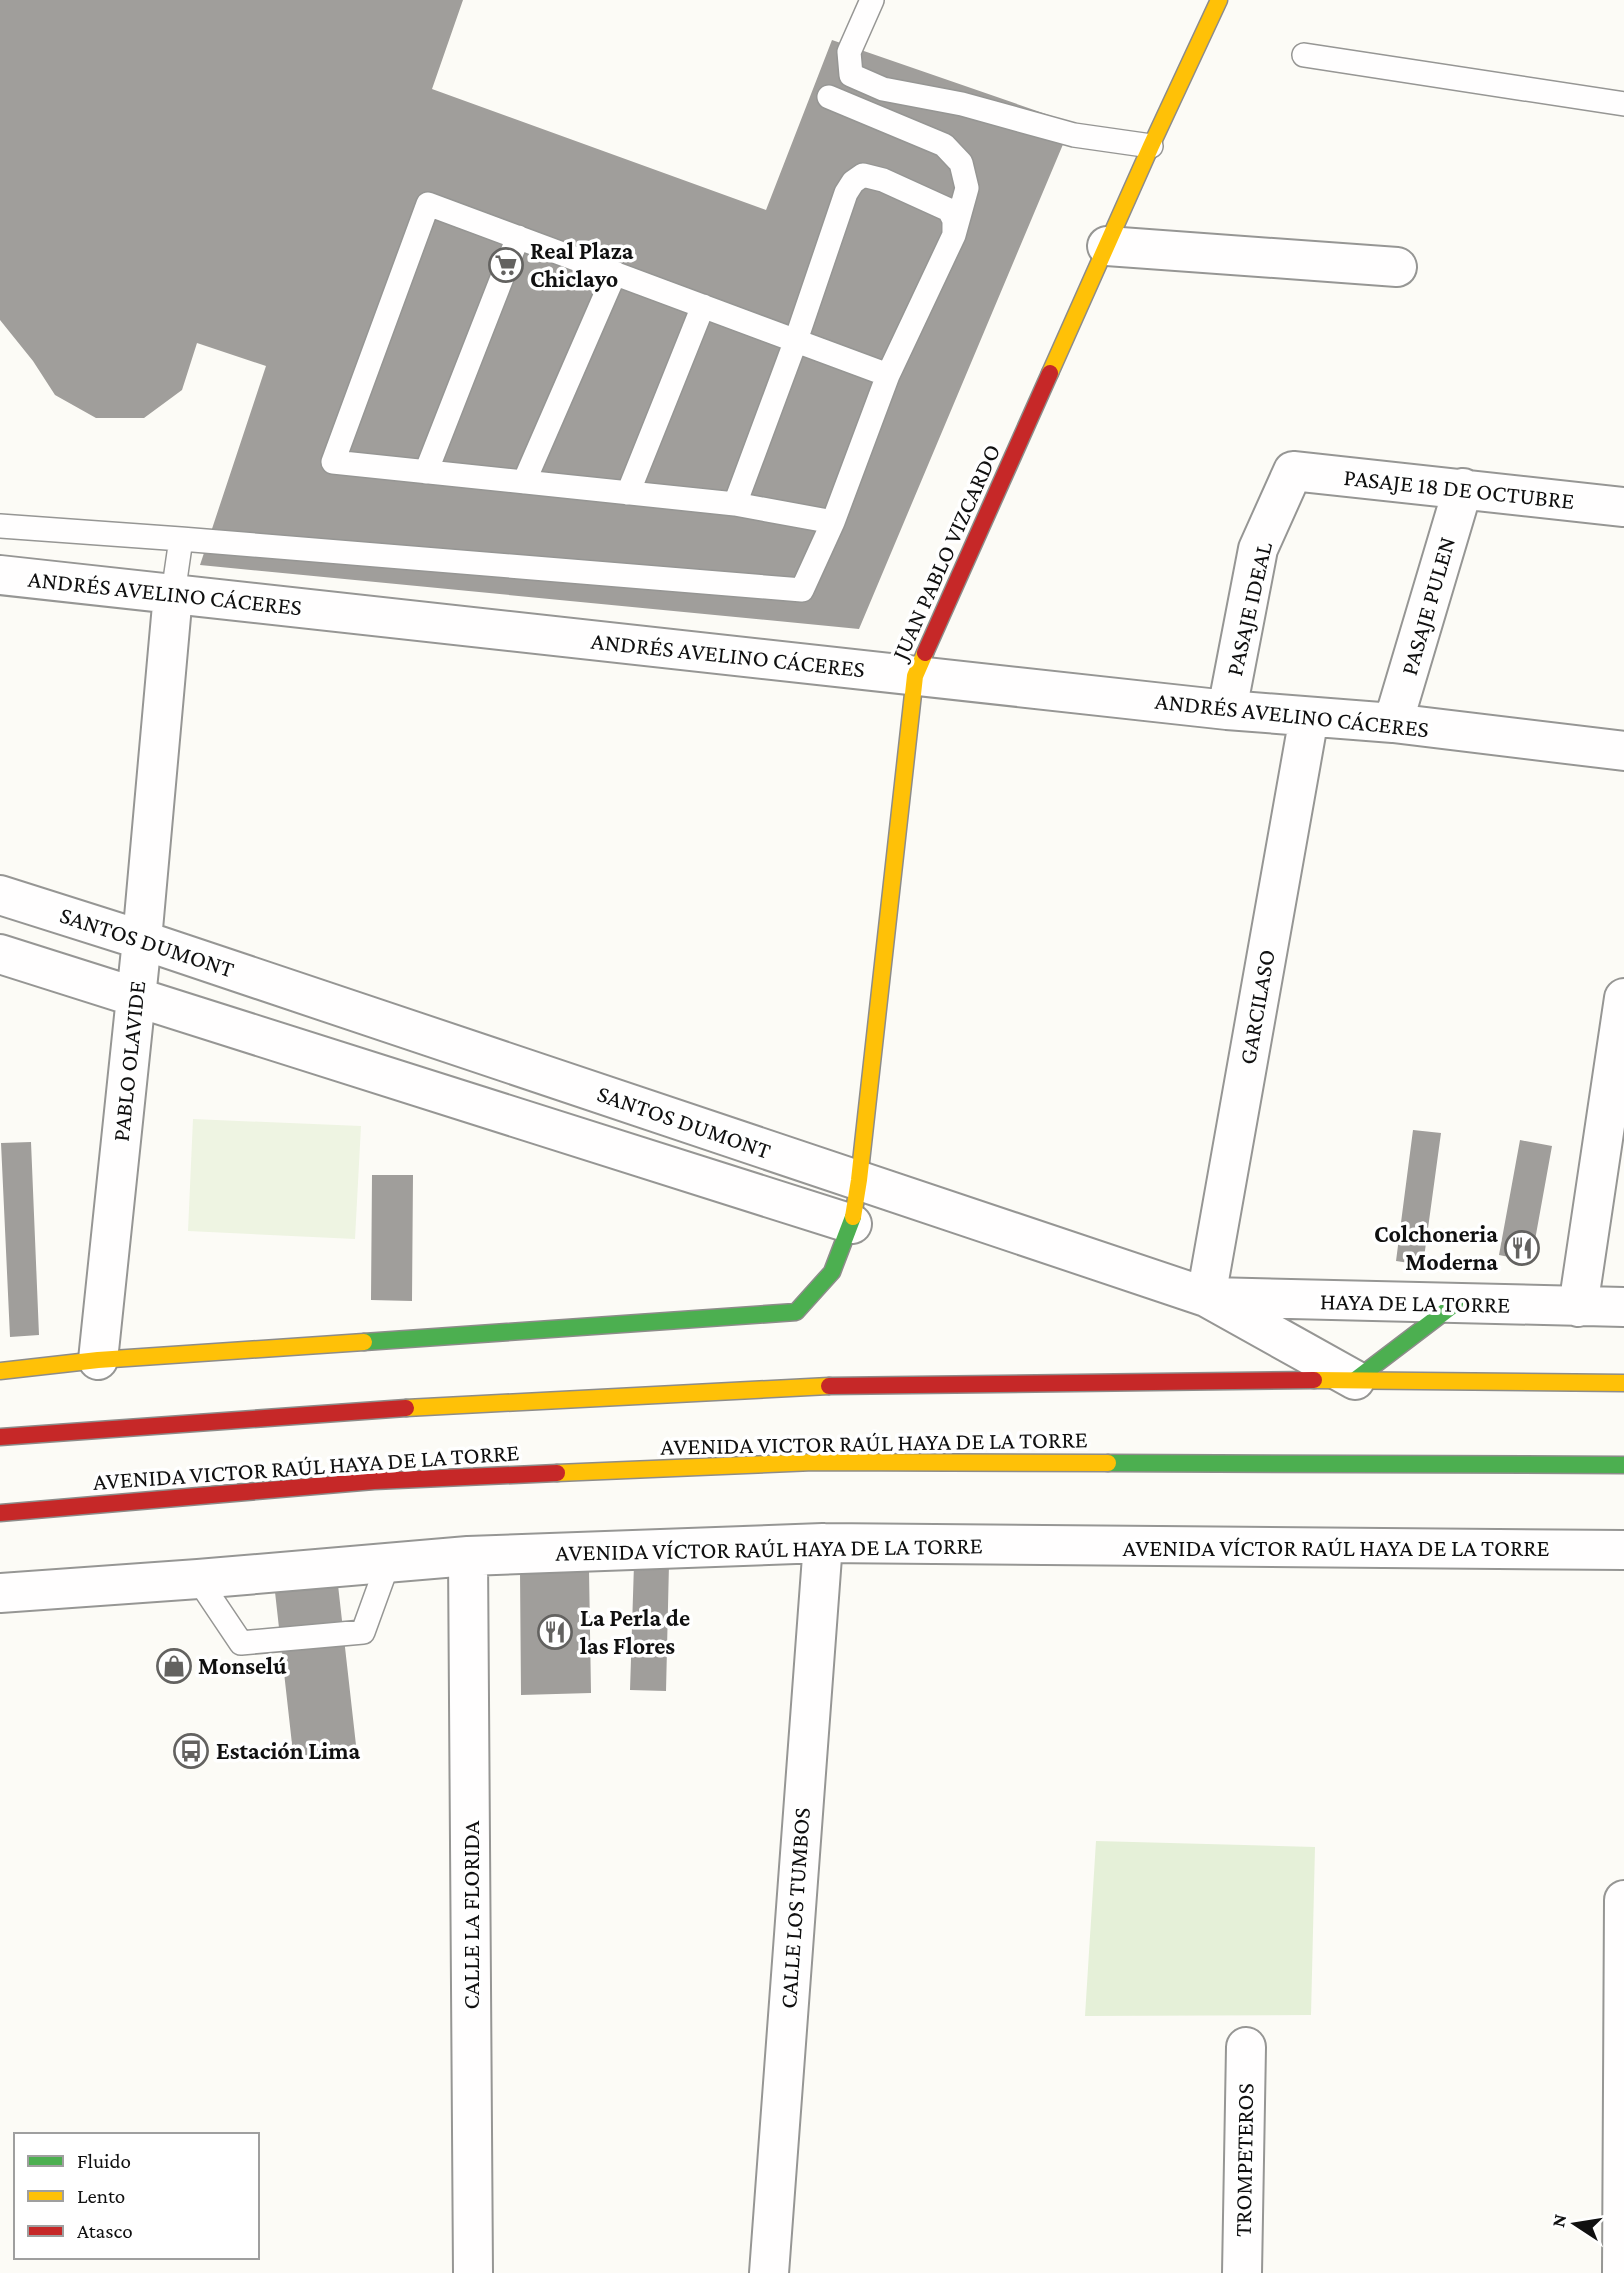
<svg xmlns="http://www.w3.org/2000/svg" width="1624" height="2273" viewBox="0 0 1624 2273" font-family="'Crimson Pro',serif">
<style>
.green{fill:#e5f0d8}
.pitch{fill:#eef4e2}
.building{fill:#a09e9b}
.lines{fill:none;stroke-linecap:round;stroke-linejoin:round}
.lane-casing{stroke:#969694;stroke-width:26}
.street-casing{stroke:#969694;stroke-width:42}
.fast-casing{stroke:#8d8c8a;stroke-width:19}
.slow-casing{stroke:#8d8c8a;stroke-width:19}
.jam-casing{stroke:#8d8c8a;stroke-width:19}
.lane{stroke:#fffefe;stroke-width:23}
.street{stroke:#fffefe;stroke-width:38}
.fast{stroke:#4caf50;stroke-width:16}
.slow{stroke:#ffc107;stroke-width:16}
.jam{stroke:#c62828;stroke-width:16}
.labels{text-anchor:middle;stroke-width:7;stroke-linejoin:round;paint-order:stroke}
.poi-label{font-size:24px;font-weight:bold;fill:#101010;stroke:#fff;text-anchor:start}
.street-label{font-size:24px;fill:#101010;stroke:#fff}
</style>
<rect width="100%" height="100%" fill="#fcfbf6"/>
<path class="green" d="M1096,1841l219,6 -4,168 -226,1z"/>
<path class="pitch" d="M193,1119l168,7 -6,113 -167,-8z"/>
<path class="building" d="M0,0h463l-31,89 334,121 66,-170 240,83 -213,506 -659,-64 66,-199 -69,-23 -15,47 -38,28h-48l-41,-23 -22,-34 -33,-41z
M1413,1130l28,3 -18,132 -27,-4z
M1520,1140l32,6 -19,105 -14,8 -20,-4z
M31,1142l8,193 -29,2 -9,-194z
M372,1175h41l-1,126 -41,-1z
M634,1564h35l-3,127 -36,-1z
M589,1570l2,123 -70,2 -1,-124z
M338,1585l19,169 -63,8 -19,-170z"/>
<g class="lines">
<g class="lane-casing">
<path id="lane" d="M872,0l-23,52 2,23 32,14 79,15 112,31 77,11
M1304,55l320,49
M426,472l92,-235
M524,482l91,-209
M628,493l75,-187
M735,504l61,-164 50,-147 7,-11 10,-7 20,5 66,30 5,10v13
M833,522l-98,-18 -402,-42 95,-258 460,171
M0,526l181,13 -8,55
M181,539l621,51 31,-68 55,-147 66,-140 13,-47 -6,-25 -17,-18 -115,-48
M198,1579l43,64 122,-11 25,-69"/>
</g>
<g class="street-casing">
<path id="street" d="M1107,246l290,21
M0,575l1227,135 166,13 231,28
M1227,710l31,-161 35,-78 331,36
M1393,723l70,-235
M0,895l142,45 1064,357 149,83
M0,954l852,270
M1206,1297l103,-580
M1211,1297l413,10
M1578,1307l46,-309
M98,1360l44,-420 31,-346
M468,1556l5,717
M0,1593l198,-14 270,-23 355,-13 801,7
M769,2273l54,-730
M1242,2273l4,-226
M1622,2273l2,-373"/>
</g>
<g class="fast-casing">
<path id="fast" d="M364,1342l432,-30 36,-40 21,-55
M1355,1380l100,-76
M1108,1463l516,2"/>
</g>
<g class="slow-casing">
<path id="slow" d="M1050,373l101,-227 68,-146
M853,1217l6,-37 56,-504 10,-23
M0,1371l98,-11 266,-18
M1314,1380l310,3
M406,1408l423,-22
M557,1473l257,-11 294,1"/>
</g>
<g class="jam-casing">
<path id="jam" d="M925,653l125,-280
M829,1386l485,-6
M0,1437l406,-29
M0,1513l374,-32 183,-8"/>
</g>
<use href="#lane" class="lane"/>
<use href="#street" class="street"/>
<use href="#fast" class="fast"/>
<use href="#slow" class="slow"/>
<use href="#jam" class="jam"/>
</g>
<defs>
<g id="supermarket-ring" transform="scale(1.75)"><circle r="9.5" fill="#fff" stroke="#636260" stroke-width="1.5"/><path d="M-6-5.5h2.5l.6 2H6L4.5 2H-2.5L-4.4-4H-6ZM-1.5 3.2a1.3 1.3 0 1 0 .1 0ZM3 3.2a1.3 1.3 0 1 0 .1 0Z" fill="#636260"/></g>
<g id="restaurant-ring" transform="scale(1.75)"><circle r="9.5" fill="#fff" stroke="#636260" stroke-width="1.5"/><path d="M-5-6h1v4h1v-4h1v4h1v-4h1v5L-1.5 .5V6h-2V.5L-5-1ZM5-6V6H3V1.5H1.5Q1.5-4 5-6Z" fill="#636260"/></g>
<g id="shop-ring" transform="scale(1.75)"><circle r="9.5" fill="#fff" stroke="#636260" stroke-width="1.5"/><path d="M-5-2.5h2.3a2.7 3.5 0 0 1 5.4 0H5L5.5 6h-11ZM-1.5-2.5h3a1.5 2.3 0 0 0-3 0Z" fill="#636260"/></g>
<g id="bus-ring" transform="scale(1.75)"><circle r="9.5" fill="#fff" stroke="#636260" stroke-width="1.5"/><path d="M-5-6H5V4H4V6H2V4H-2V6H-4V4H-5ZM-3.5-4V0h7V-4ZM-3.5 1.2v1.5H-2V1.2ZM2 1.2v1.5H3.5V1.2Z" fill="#636260"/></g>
</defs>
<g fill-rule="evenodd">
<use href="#supermarket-ring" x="506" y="265"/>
<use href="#restaurant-ring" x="1522" y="1248"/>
<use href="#restaurant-ring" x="555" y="1632"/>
<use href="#shop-ring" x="174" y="1666"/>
<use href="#bus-ring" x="191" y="1751"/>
</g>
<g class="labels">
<g class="poi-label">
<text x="530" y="259">Real Plaza<tspan x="530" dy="28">Chiclayo</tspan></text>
<text x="1498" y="1242" text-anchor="end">Colchoneria<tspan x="1498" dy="28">Moderna</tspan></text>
<text x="580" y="1626">La Perla de<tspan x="580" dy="28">las Flores</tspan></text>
<text x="198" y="1674">Monselú</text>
<text x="216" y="1759">Estación Lima</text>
</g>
<g class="street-label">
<text transform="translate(1459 489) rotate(6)" y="8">PASAJE 18 DE OCTUBRE</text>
<text transform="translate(946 552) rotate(-66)" y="8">JUAN PABLO VIZCARDO</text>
<text transform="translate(165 593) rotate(6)" y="8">ANDRÉS AVELINO CÁCERES</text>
<text transform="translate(1428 606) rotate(-74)" y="8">PASAJE PULEN</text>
<text transform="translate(1249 609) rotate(-77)" y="8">PASAJE IDEAL</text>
<text transform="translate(728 655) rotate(6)" y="8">ANDRÉS AVELINO CÁCERES</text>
<text transform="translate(1292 715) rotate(6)" y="8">ANDRÉS AVELINO CÁCERES</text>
<text transform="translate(147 942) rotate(18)" y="8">SANTOS DUMONT</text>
<text transform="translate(1257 1007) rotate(-80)" y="8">GARCILASO</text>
<text transform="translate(129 1061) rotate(-84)" y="8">PABLO OLAVIDE</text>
<text transform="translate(684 1122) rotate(19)" y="8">SANTOS DUMONT</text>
<text transform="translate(1415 1303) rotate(1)" y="8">HAYA DE LA TORRE</text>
<text transform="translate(874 1443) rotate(-1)" y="8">AVENIDA VICTOR RAÚL HAYA DE LA TORRE</text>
<text transform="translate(306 1467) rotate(-4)" y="8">AVENIDA VICTOR RAÚL HAYA DE LA TORRE</text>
<text x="1336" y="1556">AVENIDA VÍCTOR RAÚL HAYA DE LA TORRE</text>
<text transform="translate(769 1549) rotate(-1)" y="8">AVENIDA VÍCTOR RAÚL HAYA DE LA TORRE</text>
<text transform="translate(795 1908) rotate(-86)" y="8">CALLE LOS TUMBOS</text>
<text transform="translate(471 1915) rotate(-90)" y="8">CALLE LA FLORIDA</text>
<text transform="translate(1244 2160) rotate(-89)" y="8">TROMPETEROS</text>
</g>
</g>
<rect x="14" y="2133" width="245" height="126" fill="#ffffff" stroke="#9f9f9f" stroke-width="2"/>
<rect x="28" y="2156" width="35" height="10" fill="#4caf50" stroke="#9f9f9f" stroke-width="2"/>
<text x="77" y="2168" font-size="21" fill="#101010">Fluido</text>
<rect x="28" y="2191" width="35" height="10" fill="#ffc107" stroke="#9f9f9f" stroke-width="2"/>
<text x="77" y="2203" font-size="21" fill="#101010">Lento</text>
<rect x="28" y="2226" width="35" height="10" fill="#c62828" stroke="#9f9f9f" stroke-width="2"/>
<text x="77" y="2238" font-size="21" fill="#101010">Atasco</text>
<g transform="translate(1575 2224) rotate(282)" stroke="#ffffff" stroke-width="5" paint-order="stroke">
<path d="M0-5L12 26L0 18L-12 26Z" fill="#101010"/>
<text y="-10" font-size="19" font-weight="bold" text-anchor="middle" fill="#101010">N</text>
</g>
</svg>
